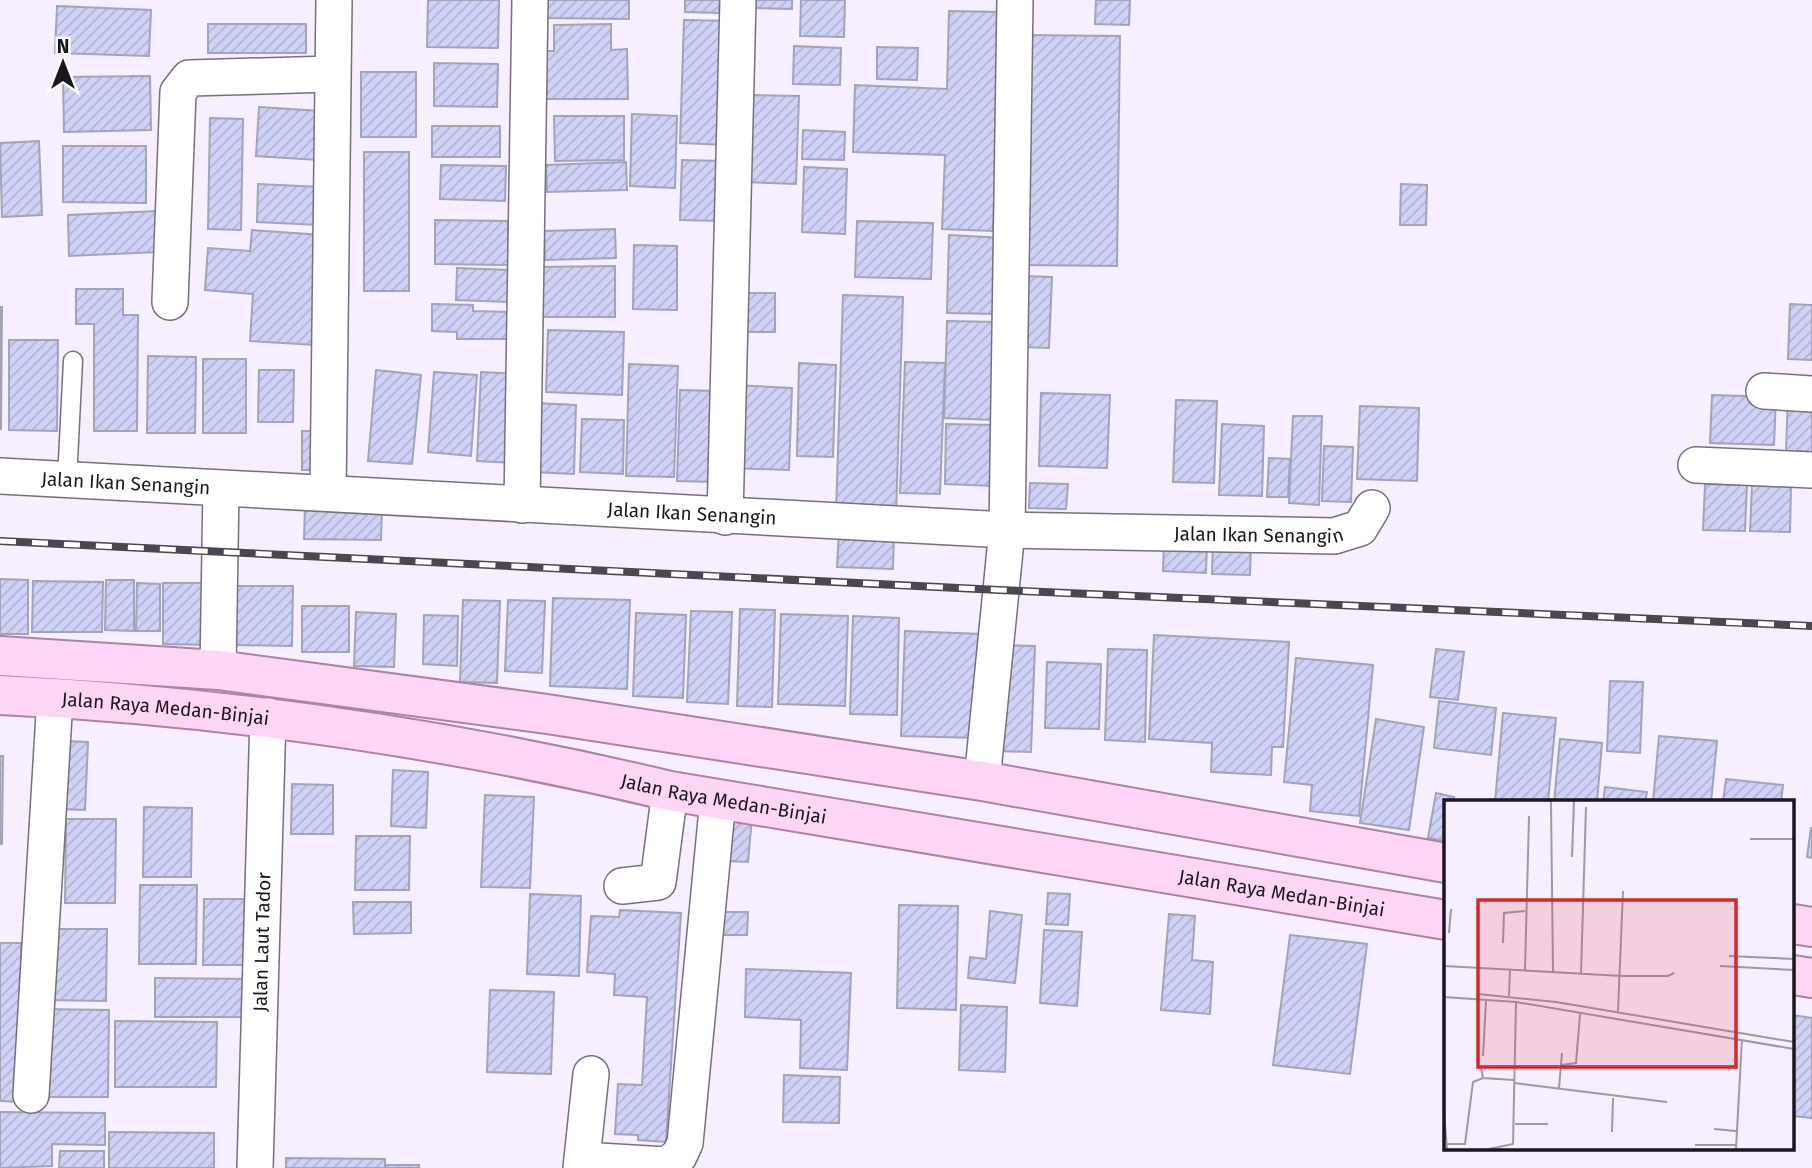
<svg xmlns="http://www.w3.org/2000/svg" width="1812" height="1168" viewBox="0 0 1812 1168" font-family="'Fira Sans',sans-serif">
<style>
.building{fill:url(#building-hatch);stroke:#a1a3b8;stroke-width:2}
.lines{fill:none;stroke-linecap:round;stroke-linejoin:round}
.lane-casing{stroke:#776e80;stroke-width:21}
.street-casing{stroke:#776e80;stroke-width:38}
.primary-casing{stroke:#ae81a5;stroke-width:42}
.lane{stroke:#fff;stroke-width:18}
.street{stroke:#fff;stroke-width:35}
.primary{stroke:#fed6f5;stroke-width:38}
.rail-casing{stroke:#4b464f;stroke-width:8}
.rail{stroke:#fff;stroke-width:5;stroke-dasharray:16;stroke-linecap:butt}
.labels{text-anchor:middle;stroke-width:5;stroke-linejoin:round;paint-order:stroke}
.street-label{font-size:19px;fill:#1a161d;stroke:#fff}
.inset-road{fill:none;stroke:#9f98a5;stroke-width:2}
.view{fill:#d62828;fill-opacity:0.15;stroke:#d62828;stroke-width:3.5}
.inset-edge{fill:none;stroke:#1a161d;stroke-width:3.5}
</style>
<defs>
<pattern id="building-hatch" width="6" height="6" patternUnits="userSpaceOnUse" patternTransform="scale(1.75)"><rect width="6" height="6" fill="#cfd1f7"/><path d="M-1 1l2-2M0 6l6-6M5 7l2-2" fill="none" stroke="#b1b3d3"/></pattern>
</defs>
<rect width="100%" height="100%" fill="#f7eeff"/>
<path class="building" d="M428,0h71l-1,48 -71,-1z
M546,0h83v19l-83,-1z
M685,0h35l-1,13 -34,-1z
M754,0h38v9l-39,-1z
M801,0h44l-1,37 -44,-1z
M1096,0h34l-1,25 -34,-1z
M57,6l94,4 -2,46 -94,-3z
M949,11l51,1 -7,219 -51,-2 3,-74 -92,-3 2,-67 92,4z
M684,20l49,1 -5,124 -48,-2z
M208,24h98v29h-98z
M611,24v26l16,-1 1,50h-82v-48h8v-26z
M1025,35l95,1 -3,230 -95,-1z
M794,46l47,2 -1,37 -47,-1z
M877,47l41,1 -1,32 -40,-1z
M434,63l64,1 -1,43 -63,-1z
M361,72h55v65h-55z
M150,76l1,54 -87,2 -1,-55z
M747,95l52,1 -3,88 -52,-2z
M259,107l61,4 -3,49 -61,-4z
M632,114l45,2 -2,72 -45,-2z
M554,116h70v44l-69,1z
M210,118l33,1 -2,111 -33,-1z
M432,126h68v31h-68z
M803,130l42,2 -1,28 -42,-1z
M39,141l3,74 -40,2 -2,-74z
M63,146h83v57l-83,-1z
M364,152h45v139h-45z
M682,160l41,1 -2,60 -41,-1z
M626,162l1,28 -80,2 -1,-27z
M441,165l65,1 -1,35 -65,-2z
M804,167l43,2 -2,65 -43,-2z
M258,184l63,3 -2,38 -62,-3z
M1401,184l26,1 -1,40h-26z
M157,211l1,41 -89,4 -1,-41z
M435,220l73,1v44l-73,-1z
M857,221l76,2 -2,56 -76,-2z
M615,229l1,29 -71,2 -1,-29z
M252,230l70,5 -7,110 -65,-4 3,-47 -48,-4 3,-42 42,3z
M949,235l54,3 -2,76 -54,-1z
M634,245l43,1v64l-44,-1z
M615,266v51h-81v-50z
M457,268l53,2 -1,32 -53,-2z
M1025,276l27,1 -3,71 -26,-1z
M76,289h47v26h15l-1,116h-43v-107h-18z
M734,293h41v39h-41z
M843,295l60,2 -7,218 -60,-2z
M432,304l41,1v6l39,1 -1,27h-54v-7l-25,-1z
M1790,304l22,1v55l-24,-1z
M0,307h2l-1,122h-1z
M947,321l50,1 -3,98 -50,-2z
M548,330l76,2 -2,63 -76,-3z
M9,340h49l-1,91 -48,-1z
M148,356l48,1 -1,76h-48z
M203,359h43v74h-43z
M905,362l40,1 -5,131 -40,-1z
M799,363l37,2 -3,92 -36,-1z
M629,364l49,2 -4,111 -48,-1z
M259,370h35l-1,52h-35z
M376,370l45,5 -9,89 -44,-3z
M434,372l43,3 -6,81 -43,-4z
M481,372l40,2 -4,89 -40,-2z
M734,385l58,3 -3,82 -58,-2z
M680,390l38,1 -3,91 -38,-1z
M1041,393l69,2 -3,73 -68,-2z
M1712,395l64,2 -2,48 -64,-2z
M1788,396l24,1v55l-26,-1z
M1176,400l41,1 -3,82 -41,-1z
M535,403l41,2 -2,69 -41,-2z
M1360,406l59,2 -2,73 -60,-2z
M1293,416h29l-3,89 -30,-2z
M582,419l42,1 -1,54 -43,-2z
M946,424l50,1 -2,61 -49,-2z
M1222,424l42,2 -2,70 -43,-1z
M302,431h24l-1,39h-23z
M1324,446l29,1 -2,55 -29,-1z
M1269,458l21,1 -2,38h-21z
M1030,483l38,1 -2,25 -37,-1z
M1705,484l42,1 -2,46 -42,-1z
M1752,485l39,1 -1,46 -40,-1z
M305,505l77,1 -1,34 -77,-1z
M839,531l55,2 -1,36 -56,-2z
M1164,540l43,1 -1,32 -43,-2z
M1213,541l38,2 -1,32 -38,-1z
M0,579l28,1v54h-28z
M106,580h28v51l-29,-1z
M33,581l70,1 -1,50h-70z
M137,583l23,1v47h-24z
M163,583h45v62l-45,-1z
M235,586h58l-1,60 -58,-1z
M553,598l77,2 -3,89 -77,-3z
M463,600l37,1 -3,82 -37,-1z
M508,600l37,1 -3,72 -37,-2z
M302,606h47v46h-47z
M740,609l35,1 -3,97 -35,-1z
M691,611l41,1 -4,92 -41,-2z
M356,612l40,2 -2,53 -40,-1z
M636,613l50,2 -3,83 -50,-2z
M781,614l67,2 -3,90 -67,-2z
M424,615l34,1 -1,50 -34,-2z
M853,616l46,2 -2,97 -47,-1z
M905,631l76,3 -3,104 -77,-2z
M1154,635l135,7 -6,105h-11l-1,28 -60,-3 1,-29 -63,-4z
M999,645l36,1 -4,106 -36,-1z
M1108,649l39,1 -2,92 -40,-2z
M1436,649l28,3 -6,48 -28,-3z
M1296,658l77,7 -14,151 -49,-5 2,-26 -28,-3z
M1047,662l54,2 -2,65 -54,-1z
M1610,681l33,1 -3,71 -33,-2z
M1439,701l57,7 -5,47 -57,-7z
M1503,713l53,5 -8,84h-53z
M1376,719l48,8 -15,103 -49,-7z
M1659,736l58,5 -6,61h-58z
M1560,739l42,4 -5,59h-43z
M63,741l25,1 -3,68 -25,-1z
M0,756h3l-1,88h-2z
M393,770l35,2 -2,56 -35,-2z
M1726,779l57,6 -2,17h-58z
M292,784l41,1v49h-42z
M1605,787l42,5 -2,10h-42z
M1436,793l18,4 -1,5h-7v39l-18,-3z
M485,795l49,2 -4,91 -49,-1z
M144,807l48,1 -1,69h-48z
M732,816l20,1 -4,45 -20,-1z
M66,819h50l-1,84h-50z
M1811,828h1v30l-5,-1z
M356,836h54l-1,54h-54z
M140,885h57l-1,79h-57z
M1048,893l22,1 -2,31 -22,-1z
M530,894l51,2 -2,80 -52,-2z
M204,899h43v66h-44z
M353,902h58v31l-57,1z
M899,905l59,1 -2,104 -59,-2z
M620,910l61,3 -15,229 -28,-2v-5l-23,-1 3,-50 24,1 5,-88 -33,-2 1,-21 -28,-2 4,-56 28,1z
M990,911l32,4 -7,68 -47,-5 2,-21 16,2z
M722,912h26l-1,23h-26z
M1169,914l26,2 -3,44 21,2 -3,52 -49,-4z
M45,929h62l-1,72 -61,-1z
M1044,930l38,2 -5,74 -37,-3z
M1290,935l77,9 -17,130 -77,-9z
M0,943h21l-1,159 -20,-1z
M746,969l105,4 -4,97 -47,-2 1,-48 -56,-3z
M155,978l98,1v38h-98z
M490,990l64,2 -3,82 -64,-2z
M961,1005l46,2 -2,65 -46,-2z
M40,1009l69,1 -1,87h-69z
M1793,1015l19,3v100l-19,-2z
M115,1021l102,1 -1,65h-101z
M784,1075l56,2 -1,46 -56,-1z
M0,1112l105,1v32l-53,-1v22l-52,2z
M109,1132l105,1v35h-105z
M60,1151h44v17h-45z
M286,1158l99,1v9h-99z
M385,1165h34v3h-34z"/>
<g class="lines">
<g class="lane-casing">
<path id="lane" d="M67,480l6,-119"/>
</g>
<g class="street-casing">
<g id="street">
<path d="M170,302l8,-210 11,-14 143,-4"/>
<path d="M1764,391l48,3"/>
<path d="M1696,465l116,5"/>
<path id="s1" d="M0,476l1007,54 327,6 26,-8 12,-20"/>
<path d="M328,493l6,-493"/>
<path d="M522,505l8,-505"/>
<path d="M725,517l13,-517"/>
<path d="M218,670l3,-182"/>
<path d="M982,781l25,-251 8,-530"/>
<path d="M622,886l36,-4 12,-91"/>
<path d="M31,1095l24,-397"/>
<path d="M582,1160l84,5 13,-9 6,-13 33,-344"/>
<path id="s2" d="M255,1168l13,-452"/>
<path d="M581,1168l10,-94"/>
</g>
</g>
<g class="primary-casing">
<g id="primary">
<path d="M0,656l218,14 329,44 435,67 464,82"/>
<path id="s3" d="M0,695c226,11 449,43 670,96l776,129"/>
<path d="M1793,924l19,3"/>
<path d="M1793,975l19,3"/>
</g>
</g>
<use href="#lane" class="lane"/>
<use href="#street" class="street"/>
<use href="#primary" class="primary"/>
<g class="rail-casing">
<path id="rail" d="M0,541l999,49 813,36"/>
</g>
<use href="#rail" class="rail"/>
</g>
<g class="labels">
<g class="street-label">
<text dy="7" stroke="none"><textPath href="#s1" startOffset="126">Jalan Ikan Senangin</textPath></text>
<text dy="7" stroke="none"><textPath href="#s1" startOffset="693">Jalan Ikan Senangin</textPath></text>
<text dy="7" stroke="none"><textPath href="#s1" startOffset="1260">Jalan Ikan Senangin</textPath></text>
<text dy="7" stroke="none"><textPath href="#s3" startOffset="166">Jalan Raya Medan-Binjai</textPath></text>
<text dy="7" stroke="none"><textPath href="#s3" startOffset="732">Jalan Raya Medan-Binjai</textPath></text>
<text dy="7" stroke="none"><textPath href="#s3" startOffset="1298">Jalan Raya Medan-Binjai</textPath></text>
<text dy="7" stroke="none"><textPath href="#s2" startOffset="226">Jalan Laut Tador</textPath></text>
</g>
</g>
<g transform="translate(1444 800)">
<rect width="350" height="350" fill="#f7eeff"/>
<path class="inset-road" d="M107,1l2,171M306,39h44M128,57l2,-56M5,133l2,-24M59,143l1,-30 21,-2M285,156l65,3M0,166l178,10h46l6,-3M276,166l74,4M81,170l4,-154M137,174l5,-167M34,194l78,8 238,40M65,196l1,-26M0,197l72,5 278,47M174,211l5,-120M39,256l3,-56M117,265l15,-2 4,-49M37,268l2,10 31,2M70,283l153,19M115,288l3,-35M0,312l3,37M71,324h33M270,329l22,2M168,332l1,-34M3,344h18l8,-62 10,-4M251,345h41M45,349l24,-5 3,-142M292,349l6,-110"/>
<path class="view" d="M34,100h258v167h-258z"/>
<rect width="350" height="350" class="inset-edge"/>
</g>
<g transform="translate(63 63)" stroke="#ffffff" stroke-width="5" paint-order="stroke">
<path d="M0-5L12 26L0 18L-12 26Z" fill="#1a161d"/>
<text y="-10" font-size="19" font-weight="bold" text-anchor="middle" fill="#1a161d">N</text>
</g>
</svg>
